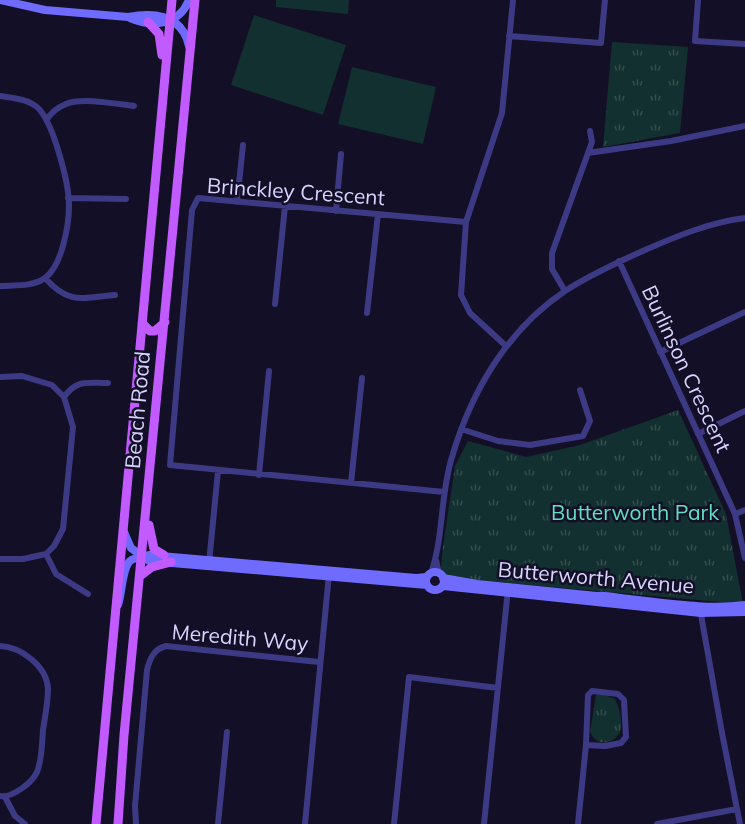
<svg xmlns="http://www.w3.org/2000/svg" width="745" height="824" viewBox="0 0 745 824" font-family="Mulish,sans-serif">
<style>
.park{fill:url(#park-tufts)}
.pitch{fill:#12302f}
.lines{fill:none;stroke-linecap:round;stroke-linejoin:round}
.street{stroke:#3d3a85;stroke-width:6}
.secondary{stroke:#6f6bff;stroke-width:8}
.primary{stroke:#c25bff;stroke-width:9}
.labels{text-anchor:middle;stroke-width:5;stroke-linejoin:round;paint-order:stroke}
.street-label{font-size:21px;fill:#d9d4ff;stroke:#130f26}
.park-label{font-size:21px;fill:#5fe0c0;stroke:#130f26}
</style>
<defs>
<pattern id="park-tufts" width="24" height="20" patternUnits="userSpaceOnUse" patternTransform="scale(1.5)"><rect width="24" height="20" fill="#12302f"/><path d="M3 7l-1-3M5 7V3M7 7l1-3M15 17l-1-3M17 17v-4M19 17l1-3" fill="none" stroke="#344d4e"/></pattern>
</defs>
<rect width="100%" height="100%" fill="#130f26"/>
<path class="park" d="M612,42l76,5 -8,86 -77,14z
M678,410l48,104 17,90 -303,-27 3,-31 12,-80 13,-25 58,16 54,-12z
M596,695h8l11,4c4,9 7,18 6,28 0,11 -15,20 -25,13 -3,-2 -4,-5 -6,-8z"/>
<path class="pitch" d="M276,0h73l-1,14 -72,-7z
M254,15l92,30 -23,70 -92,-30z
M352,67l84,20 -13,57 -85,-20z"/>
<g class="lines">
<path class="street" d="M698,0l-3,41 50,3
M509,36l92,7 4,-43
M0,96c13,2 29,3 39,13 15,16 30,75 30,96 0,20 -7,61 -24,73 -12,9 -31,7 -45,8
M47,119c5,-7 11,-12 19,-15 16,-7 51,0 68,2
M588,153l4,-11 -2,-11
M68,198l58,1
M237,202l6,-57
M336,211l5,-57
M619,261l116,253 10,44
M45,278c24,27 37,20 70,17
M565,291l-13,-22v-16l36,-100 83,-12 74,-15
M275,304l10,-98
M367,313l11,-99
M506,346l-36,-33 -9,-18 5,-73 36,-109 11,-113
M660,352l85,-40
M0,377l22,-1 30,9 12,12 9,30 -10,102 -9,17 -8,8 -23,5h-23
M64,397c13,-18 23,-14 44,-14
M461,429l37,12 32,4 53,-9 7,-15 -10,-31
M698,434l47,-23
M259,475l10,-104
M351,483l11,-105
M444,492l-274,-27 22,-255 6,-12 268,24
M735,514l10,-4
M46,554l10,20 32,20
M436,560l3,14
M209,563l9,-92
M431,573c13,-37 9,-78 21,-116 19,-65 55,-127 113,-166 25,-16 53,-29 80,-41 32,-14 66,-28 100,-32
M700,609l22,124 18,91
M0,646c21,1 47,20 48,43 0,13 -3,28 -5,41 -1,13 -1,30 -6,42 -5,11 -25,26 -37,24
M5,797l10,19 10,8
M136,824l-1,-18 12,-136c3,-12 7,-21 19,-24l153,16
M218,824l9,-92
M305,824l24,-250
M394,824l15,-147 89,11
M484,824l24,-235
M578,824l8,-79 2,-50 4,-4 26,3 6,6 2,37 -5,6 -16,3 -19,-1
M657,824l80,-15"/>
<path class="secondary" d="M0,0l45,10 83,7c27,-5 54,-2 61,29
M130,18c23,10 49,7 59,-18
M124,532l7,16 18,13 278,24
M426 581a9 9 0 1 1 18 0a9 9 0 1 1-18 0Z
M443,578l34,6 120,12c11,-1 20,2 32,3 38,4 78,11 116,6
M443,586l258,27 44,-1
M118,605c4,-11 4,-37 12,-44 5,-4 14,-4 19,-6l267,23 11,-1"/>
<path class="primary" d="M148,22l11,12 3,21
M142,323l8,8h5l10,-9
M149,525l5,24 10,6
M140,576l12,-9 19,-5
M96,824l76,-824
M118,824l6,-89 71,-735"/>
</g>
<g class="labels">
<g class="street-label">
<text transform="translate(296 192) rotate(4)" y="7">Brinckley Crescent</text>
<text transform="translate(686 369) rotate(65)" y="7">Burlinson Crescent</text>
<text transform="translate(138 410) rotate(-85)" y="7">Beach Road</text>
<text transform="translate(596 578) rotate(5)" y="7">Butterworth Avenue</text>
<text transform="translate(240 638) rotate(5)" y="7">Meredith Way</text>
</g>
<g class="park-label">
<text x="635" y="520">Butterworth Park</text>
</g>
</g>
</svg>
